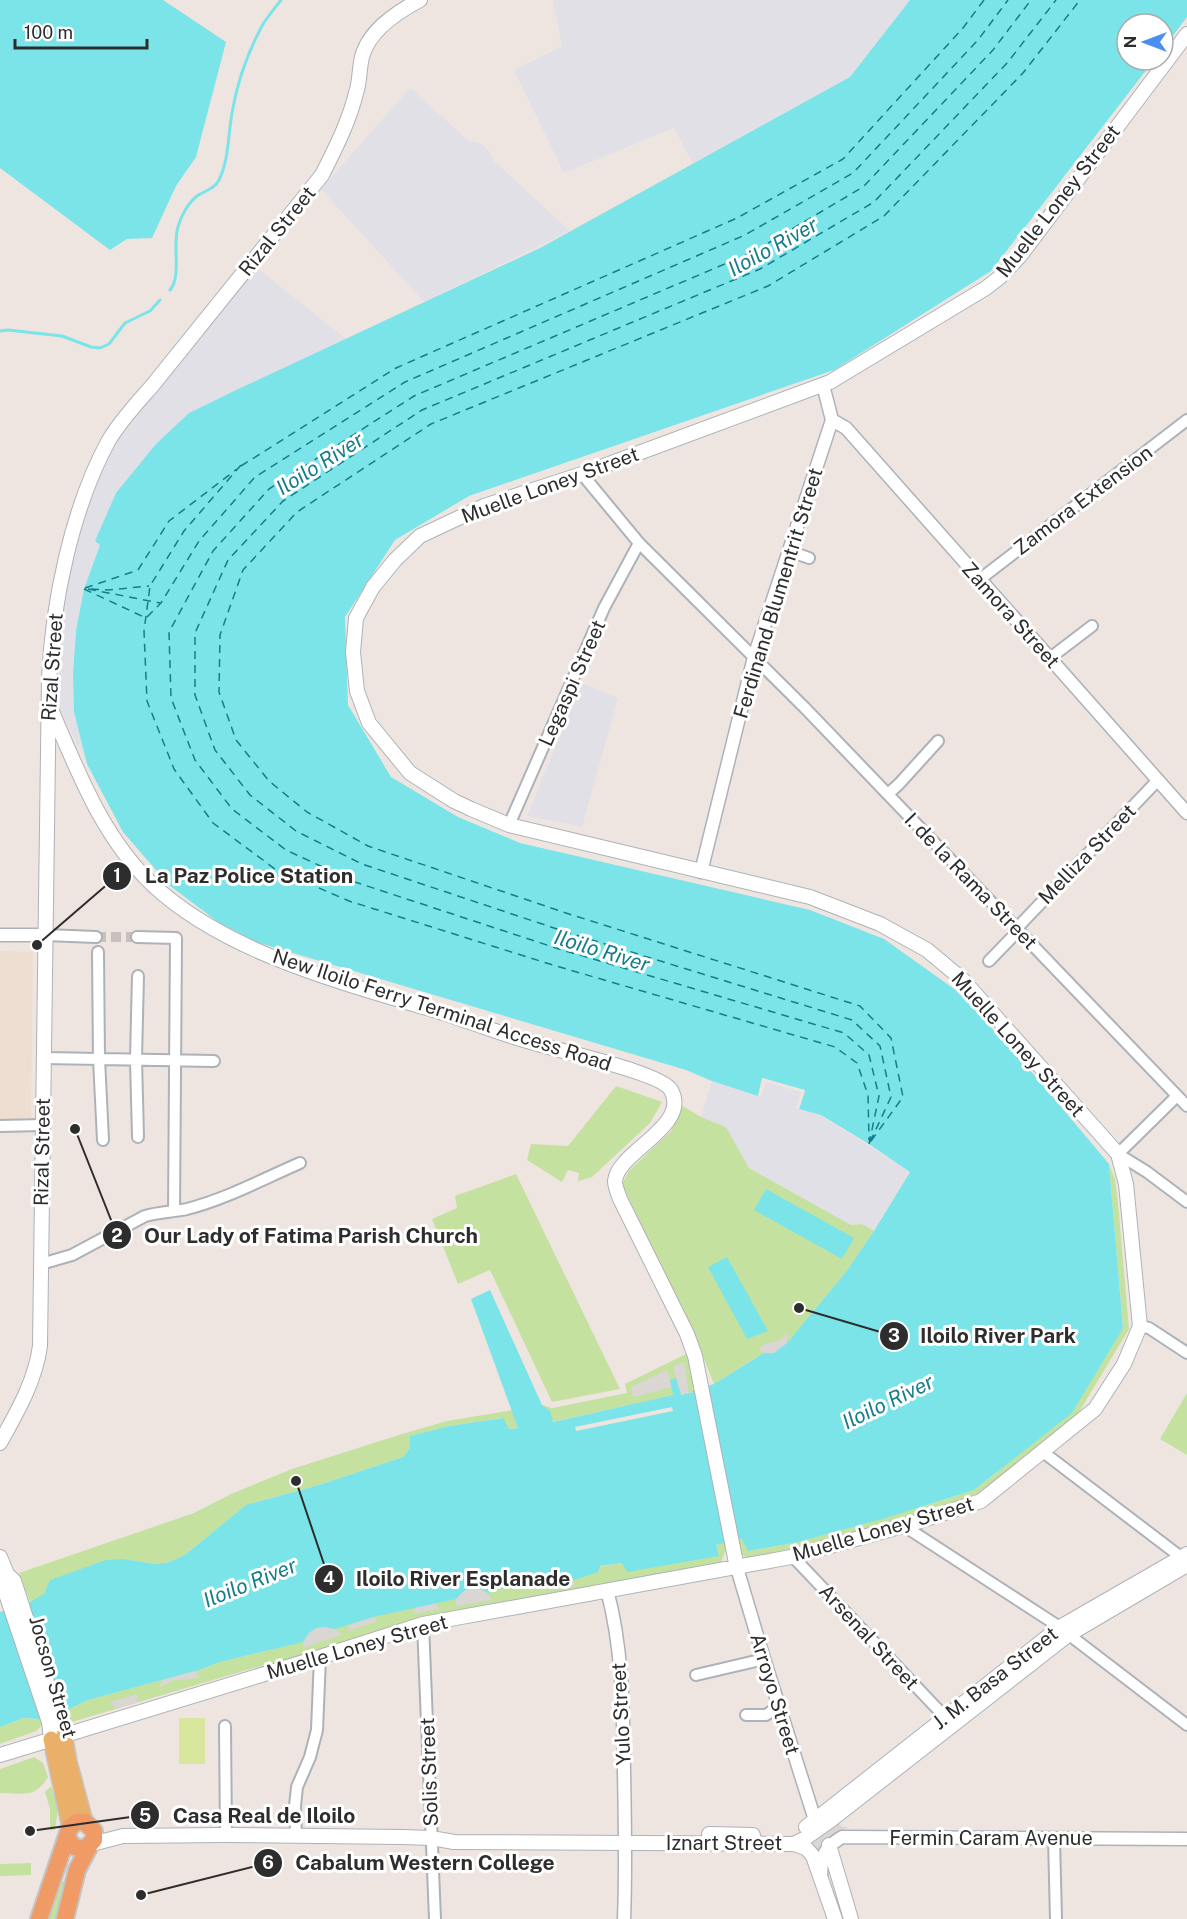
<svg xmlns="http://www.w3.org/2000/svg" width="1187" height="1919" viewBox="0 0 1187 1919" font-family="'Public Sans',sans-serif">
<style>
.industrial{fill:#e1e0e7}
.education{fill:#eeded1}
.green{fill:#c4e1a0}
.pitch{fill:#d8e79d}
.plaza{fill:#dad6d3}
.water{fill:#7ae4e9}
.pier{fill:#eee5e1}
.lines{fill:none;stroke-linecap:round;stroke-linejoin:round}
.stream{stroke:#7ae4e9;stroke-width:3}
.ferry{stroke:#157d8b;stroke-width:1.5;stroke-dasharray:8 6;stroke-linecap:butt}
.minor-tunnel{stroke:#c7c0bd;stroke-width:10;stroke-dasharray:10 5;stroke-linecap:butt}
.minor-casing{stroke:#adb2b8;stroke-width:14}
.tertiary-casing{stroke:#adb2b8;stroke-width:15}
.secondary-casing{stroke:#adb2b8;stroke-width:16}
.primary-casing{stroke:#c4c4c4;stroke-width:18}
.trunk-casing{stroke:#c4c4c4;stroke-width:20}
.minor{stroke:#fff;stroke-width:10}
.tertiary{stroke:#fff;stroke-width:12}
.secondary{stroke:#fff;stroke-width:14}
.primary{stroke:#eab069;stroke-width:15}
.trunk{stroke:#f09a66;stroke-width:16}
.labels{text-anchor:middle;stroke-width:6;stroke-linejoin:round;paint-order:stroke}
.street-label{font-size:20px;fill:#2d2d2d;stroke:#fff}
.water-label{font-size:21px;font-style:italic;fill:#157d8b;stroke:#fff}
.leader{fill:none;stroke:#2d2d2d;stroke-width:2}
.callout-dot{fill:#2d2d2d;stroke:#fff;stroke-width:2}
.mark-label{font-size:18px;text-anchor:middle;font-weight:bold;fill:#fff}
.callout-label{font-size:21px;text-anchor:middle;font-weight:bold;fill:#2d2d2d;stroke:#fff;stroke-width:6;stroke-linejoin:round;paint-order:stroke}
</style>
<rect width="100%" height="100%" fill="#eee5e1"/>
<path class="industrial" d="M553,0h357l-60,77 -79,43 -73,54 -24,-46 -110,45 -50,-103 48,-24z
M410,88l59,53 8,1 7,4 6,6 3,8 77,71 -146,71 -103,-113z
M257,268l89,71 -112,52 -45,22 -33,31 -56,101 -16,44 -8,42 -3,43 1,38 13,52 -33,-68 3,-73 9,-45 20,-68 17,-44 13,-23 44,-57z
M582,683l36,15 -36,129 -55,-11z
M762,1078l43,12 -6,19 21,6 90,56 -36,60 -12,-7 -11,1 -102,-57 -23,-41 -25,-10 11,-36 45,15z"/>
<path class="education" d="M0,951l33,1 -2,170h-31z"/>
<path class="green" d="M616,1086l46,16 -12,21 -58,54 -14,4 1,-8 -11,-3 -6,12 -35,-22 4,-16 37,2z
M681,1105l20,12 25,10 23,41 102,57 11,-1 12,7 -29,42 -58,70 -23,10 -50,31 -14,-35 -78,-165 7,-13 42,-40z
M1109,1164l6,15 3,24 11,126 -53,88 -99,77 -44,16 -89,25 -9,5 -87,19 -10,-8 -1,-11 6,-1 5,12 46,-8 137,-39 43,-14 22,-17 127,-145z
M516,1174l104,215 -68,13 -62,-132 -32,14 -26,-65 25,-11 -2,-12z
M686,1354c6,12 8,24 7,38l-19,3 -122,27 -43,7 -7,-11 -53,8 -39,10v12l-7,9 -84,28 -73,20 -60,49 -16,8 -15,2 -30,-5 -95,43 -11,-29 175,-60 37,-19 61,-25 110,-35 45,-13 95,-16 10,3 75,-15 -2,-9z
M1187,1393v62l-27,-16z
M724,1543l2,6 -5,14 -457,102 -199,59 -2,-12 25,-12 111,-30 21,-8 82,-20 35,-21 100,-19 4,-4 50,-13 131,-22 96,-7 -2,-11z
M23,1718l17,1 2,6 -6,6 -36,13v-17z
M34,1757l9,6 5,14c-13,22 -25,16 -48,16v-24z
M51,1786l7,22 -3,22h-5v-21l-5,-17z
M31,1863v12l-31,1v-12z
M66,1881l-8,38h-15l13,-37z"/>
<path class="pitch" d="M179,1718h26v46h-26z"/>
<path class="plaza" d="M787,1333v10l-7,7 -6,3h-10l-6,-4 6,-5 14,-3z
M684,1362l5,31 -8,2 -8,-28z
M667,1370l5,17 -39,10 -2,-10z
M570,1577l6,8 -37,3 -1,-4 6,-5z
M472,1587l13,3 7,10 -36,6v-7l5,-6z
M435,1603l5,6 -27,5 3,-8z
M373,1617l5,4 -30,10 1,-6z
M324,1627l11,2 7,6 -39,13v-6l6,-9 7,-5z
M197,1671l2,7 -25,2 -14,7 3,-8z
M138,1694l-1,9 -22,5 -5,-6z
M842,1816l-3,6 3,5h6l-15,9 -15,18 -8,-8v-4z"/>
<path class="water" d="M0,0h163l63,42 -30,115 -20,29 -24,52 -25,1 -17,11 -110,-82z
M910,0h277v17l-24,32v-25h-36v36h27l-163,211 -157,99 -365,126 -74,44 -50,77 3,88 43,72 67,40 62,26 290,67 74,29 73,52 67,72 85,101 14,164 -51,85 -98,77 -88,28 -92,25 -46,8 -6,-12 -26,6 3,11 -92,16 -5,-9 -22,3 -2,6 -24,8 -4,-3 -35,1 -47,15c-13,-9 -22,-6 -32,6l-83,18 -38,12 -10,-2 -9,1 -7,5 -6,9 -83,20 -21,8 -111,30 -25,12 -23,7 -17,-1 -23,9v-115l30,-10 14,-8 6,-14 56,-20 19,-1 30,5 15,-2 16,-8 60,-49 73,-20 84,-28 7,-9v-12l39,-10 54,-8 6,11 9,-1 -47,-129 19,-9 52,115 8,6 3,11 120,-27 -3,-15 6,-2 5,17 12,-3v-2l21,-6 50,-31h10l13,-10 58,-70 29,-42 36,-59 -41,-28 -48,-29 -22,-6 6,-18 -42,-13 -5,18 -46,-15 -26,-11 -430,-128 -38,-20 -49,-37 -46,-53 -36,-68 -13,-52 -1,-38 3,-43 8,-42 16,-44 -5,-4 21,-48 40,-49 33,-31 45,-22 306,-143 310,-171z
M766,1189l88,49 -12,21 -88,-49z
M727,1257l41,74 -21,8 -39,-72z"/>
<path class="pier" d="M762,1078l43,12 -6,19 -3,-1 5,-16 -36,-10 -4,15 -3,-1z
M672,1407l1,4 -97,20 -1,-4z"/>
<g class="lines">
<path class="stream" d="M170,290c12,-14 2,-46 8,-63 3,-11 10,-24 19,-31 7,-5 18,-7 22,-16 10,-20 9,-45 13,-67 5,-30 16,-61 30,-87 5,-9 13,-18 19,-26
M0,331l8,-1 54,6 29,11 9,1 9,-4 16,-21 25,-12 10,-11"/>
<path class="ferry" d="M241,465l-57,66 -34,55 -6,45 3,70 27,68 39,54 62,46 74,32 207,65 279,81 22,16 11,32 1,45
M241,466l155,-98 341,-150 106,-59 120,-131 21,-28
M85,588l53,-18 31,-49 68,-52
M84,589l62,29 15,-15 38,-62 56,-64 150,-95 340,-147 108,-62 125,-133 30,-40
M88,589l72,14
M91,589l17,1 41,-4
M871,1141l32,-44 -12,-59 -31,-32 -294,-93 -198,-67 -61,-34 -38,-31 -33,-41 -17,-48 1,-57 23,-65 54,-58 134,-88 337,-138 116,-70 139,-143 57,-73
M870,1142l21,-45 -11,-51 -28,-26 -289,-89 -201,-67 -66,-33 -46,-36 -35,-45 -20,-55v-62l33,-73 55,-59 139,-91 338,-141 114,-67 134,-140 48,-62
M869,1144l10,-48 -10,-41 -25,-22 -285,-84 -204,-67 -69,-32 -54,-41 -37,-49 -24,-62 -2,-66 44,-81 56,-62 145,-93 339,-144 110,-65 130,-137 38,-50"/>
<path class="minor-tunnel" d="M96,937h41"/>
<g class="minor-casing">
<path id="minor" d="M582,474l57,69 166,165 382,398
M789,551l20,7
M979,580l208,-160
M1050,658l42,-32
M888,794l11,-10 39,-43
M509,825l95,-217 35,-65
M1017,928l141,-148
M45,935l51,2
M137,937l39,1 -2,273
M98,952l1,107 4,81
M989,961l30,-31
M44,1058l170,3
M1177,1096l-59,58 29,18 40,30
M0,1126l43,-1
M138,1137l-2,-78 2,-83
M41,1264l31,-9 73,-39c14,-4 28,-4 42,-7 39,-10 76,-30 113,-46
M1140,1326l9,2 38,25
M1043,1452l143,109
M904,1526l151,98 132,101
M791,1557l6,4 148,156
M423,1624l12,295
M696,1675l68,-16
M746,1715h20l13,-9
M225,1726l1,109
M296,1835l-1,-29 2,-19 13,-30 7,-27 3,-73
M1054,1838l2,81"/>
</g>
<g class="tertiary-casing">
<path id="tertiary" d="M832,420l14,8 341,385
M701,872l53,-215 78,-237 -9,-35
M0,935h45
M737,1568l27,91 51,161
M607,1590c16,59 16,121 17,182 1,49 2,98 0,147
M821,1875c1,-21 3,-27 21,-38l345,2"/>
</g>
<g class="secondary-casing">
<path id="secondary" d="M50,707c27,62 52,131 103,178 73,68 190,98 284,126 26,8 51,18 77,26 20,6 41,12 61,17 18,5 88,22 96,36 20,36 -53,61 -56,91 0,6 3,12 5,18l67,135 8,22 42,212
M0,1443c17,-31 35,-61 40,-97l9,-667c3,-75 23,-172 60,-239 12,-20 28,-37 43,-54l170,-211c13,-26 27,-53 34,-82 4,-11 3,-24 6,-36 7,-27 35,-45 58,-57
M0,1557l7,17 7,7 50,154
M7,1574l-4,11 46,137 2,17
M0,1755l320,-98 103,-33 368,-67 126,-35 64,-21 114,-92 29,-45 16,-38 -14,-142 -8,-30 -155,-174 -36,-30 -47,-26 -70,-27 -301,-72 -38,-16 -17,-8 -44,-28 -41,-50 -12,-32 -4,-39 3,-34 17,-31 22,-27 25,-24 64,-30 98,-32 248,-92 156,-94 14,-11 20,-21 167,-222
M806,1827l254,-200 127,-73
M709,1834l44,1
M92,1844l31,-8 103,-1 176,2 29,1 23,4 340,2 10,-5 27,-19 237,-185 119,-70
M794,1844l12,4 7,8 22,63
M829,1845l22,74"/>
</g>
<g class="primary-casing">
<path id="primary" d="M64,1735l5,27 16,60
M51,1739l19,88"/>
</g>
<g class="trunk-casing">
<path id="trunk" d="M39,1919l31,-92 7,-5h8l9,9v9l-9,9 -11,-2 -7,-9
M65,1919l12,-49 12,-23"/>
</g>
<use href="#minor" class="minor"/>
<use href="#tertiary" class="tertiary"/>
<use href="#secondary" class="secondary"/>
<use href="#primary" class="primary"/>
<use href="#trunk" class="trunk"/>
</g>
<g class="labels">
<g class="street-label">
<text transform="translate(1058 201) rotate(-52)" y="7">Muelle Loney Street</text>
<text transform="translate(277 231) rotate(-51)" y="7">Rizal Street</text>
<text transform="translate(550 485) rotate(-20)" y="7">Muelle Loney Street</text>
<text transform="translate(1083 500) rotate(-37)" y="7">Zamora Extension</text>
<text transform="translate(778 593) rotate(-73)" y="7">Ferdinand Blumentrit Street</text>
<text transform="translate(1011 615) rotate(48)" y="7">Zamora Street</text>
<text transform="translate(52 667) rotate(-86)" y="7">Rizal Street</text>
<text transform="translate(572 683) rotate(-66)" y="7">Legaspi Street</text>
<text transform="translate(1087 854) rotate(-46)" y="7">Melliza Street</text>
<text transform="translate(971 881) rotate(46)" y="7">I. de la Rama Street</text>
<text transform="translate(442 1010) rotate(18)" y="7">New Iloilo Ferry Terminal Access Road</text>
<text transform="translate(1018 1044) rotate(48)" y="7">Muelle Loney Street</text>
<text transform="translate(42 1152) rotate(-89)" y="7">Rizal Street</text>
<text transform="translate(883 1529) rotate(-16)" y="7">Muelle Loney Street</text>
<text transform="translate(869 1637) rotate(47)" y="7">Arsenal Street</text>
<text transform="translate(357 1647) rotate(-16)" y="7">Muelle Loney Street</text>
<text transform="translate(53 1677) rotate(74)" y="7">Jocson Street</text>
<text transform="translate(995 1678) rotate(-38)" y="7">J. M. Basa Street</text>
<text transform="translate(775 1694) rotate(73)" y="7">Arroyo Street</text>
<text transform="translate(621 1714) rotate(-93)" y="7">Yulo Street</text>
<text transform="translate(429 1772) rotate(-92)" y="7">Solis Street</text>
<text x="991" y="1845">Fermin Caram Avenue</text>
<text x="724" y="1850">Iznart Street</text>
</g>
<g class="water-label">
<text transform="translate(773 247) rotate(-29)" y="7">Iloilo River</text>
<text transform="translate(320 464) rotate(-32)" y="7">Iloilo River</text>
<text transform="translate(602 951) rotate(17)" y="7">Iloilo River</text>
<text transform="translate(888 1402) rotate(-26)" y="7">Iloilo River</text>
<text transform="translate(250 1583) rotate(-22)" y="7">Iloilo River</text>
</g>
</g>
<path class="leader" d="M37 945L117 876M75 1129L117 1235M799 1308L894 1336M296 1481L329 1579M30 1831L145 1815M141 1895L268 1863"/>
<g class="callout-dot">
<circle cx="37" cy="945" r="6"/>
<circle cx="75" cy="1129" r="6"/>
<circle cx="799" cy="1308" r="6"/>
<circle cx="296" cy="1481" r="6"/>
<circle cx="30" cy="1831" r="6"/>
<circle cx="141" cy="1895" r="6"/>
<circle cx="117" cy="876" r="15"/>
<circle cx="117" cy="1235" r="15"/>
<circle cx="894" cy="1336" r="15"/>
<circle cx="329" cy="1579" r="15"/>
<circle cx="145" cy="1815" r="15"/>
<circle cx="268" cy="1863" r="15"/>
</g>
<g class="mark-label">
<text x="117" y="882">1</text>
<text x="117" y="1242">2</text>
<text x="894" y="1342">3</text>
<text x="329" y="1585">4</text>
<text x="145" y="1822">5</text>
<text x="268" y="1869">6</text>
</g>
<g class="callout-label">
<text x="249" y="883">La Paz Police Station</text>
<text x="311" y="1243">Our Lady of Fatima Parish Church</text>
<text x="998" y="1343">Iloilo River Park</text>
<text x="463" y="1586">Iloilo River Esplanade</text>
<text x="264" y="1823">Casa Real de Iloilo</text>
<text x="425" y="1870">Cabalum Western College</text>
</g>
<g transform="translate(1145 42) rotate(270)"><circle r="28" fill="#ffffff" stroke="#ababab" stroke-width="1.5"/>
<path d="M0-4.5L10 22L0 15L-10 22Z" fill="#4a8ef1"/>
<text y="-9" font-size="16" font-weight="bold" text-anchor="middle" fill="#2d2d2d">N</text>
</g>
<path d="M15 39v9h132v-9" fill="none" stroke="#2d2d2d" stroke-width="3"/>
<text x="24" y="39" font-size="18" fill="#2d2d2d" stroke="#ffffff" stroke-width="4.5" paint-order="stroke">100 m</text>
</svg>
